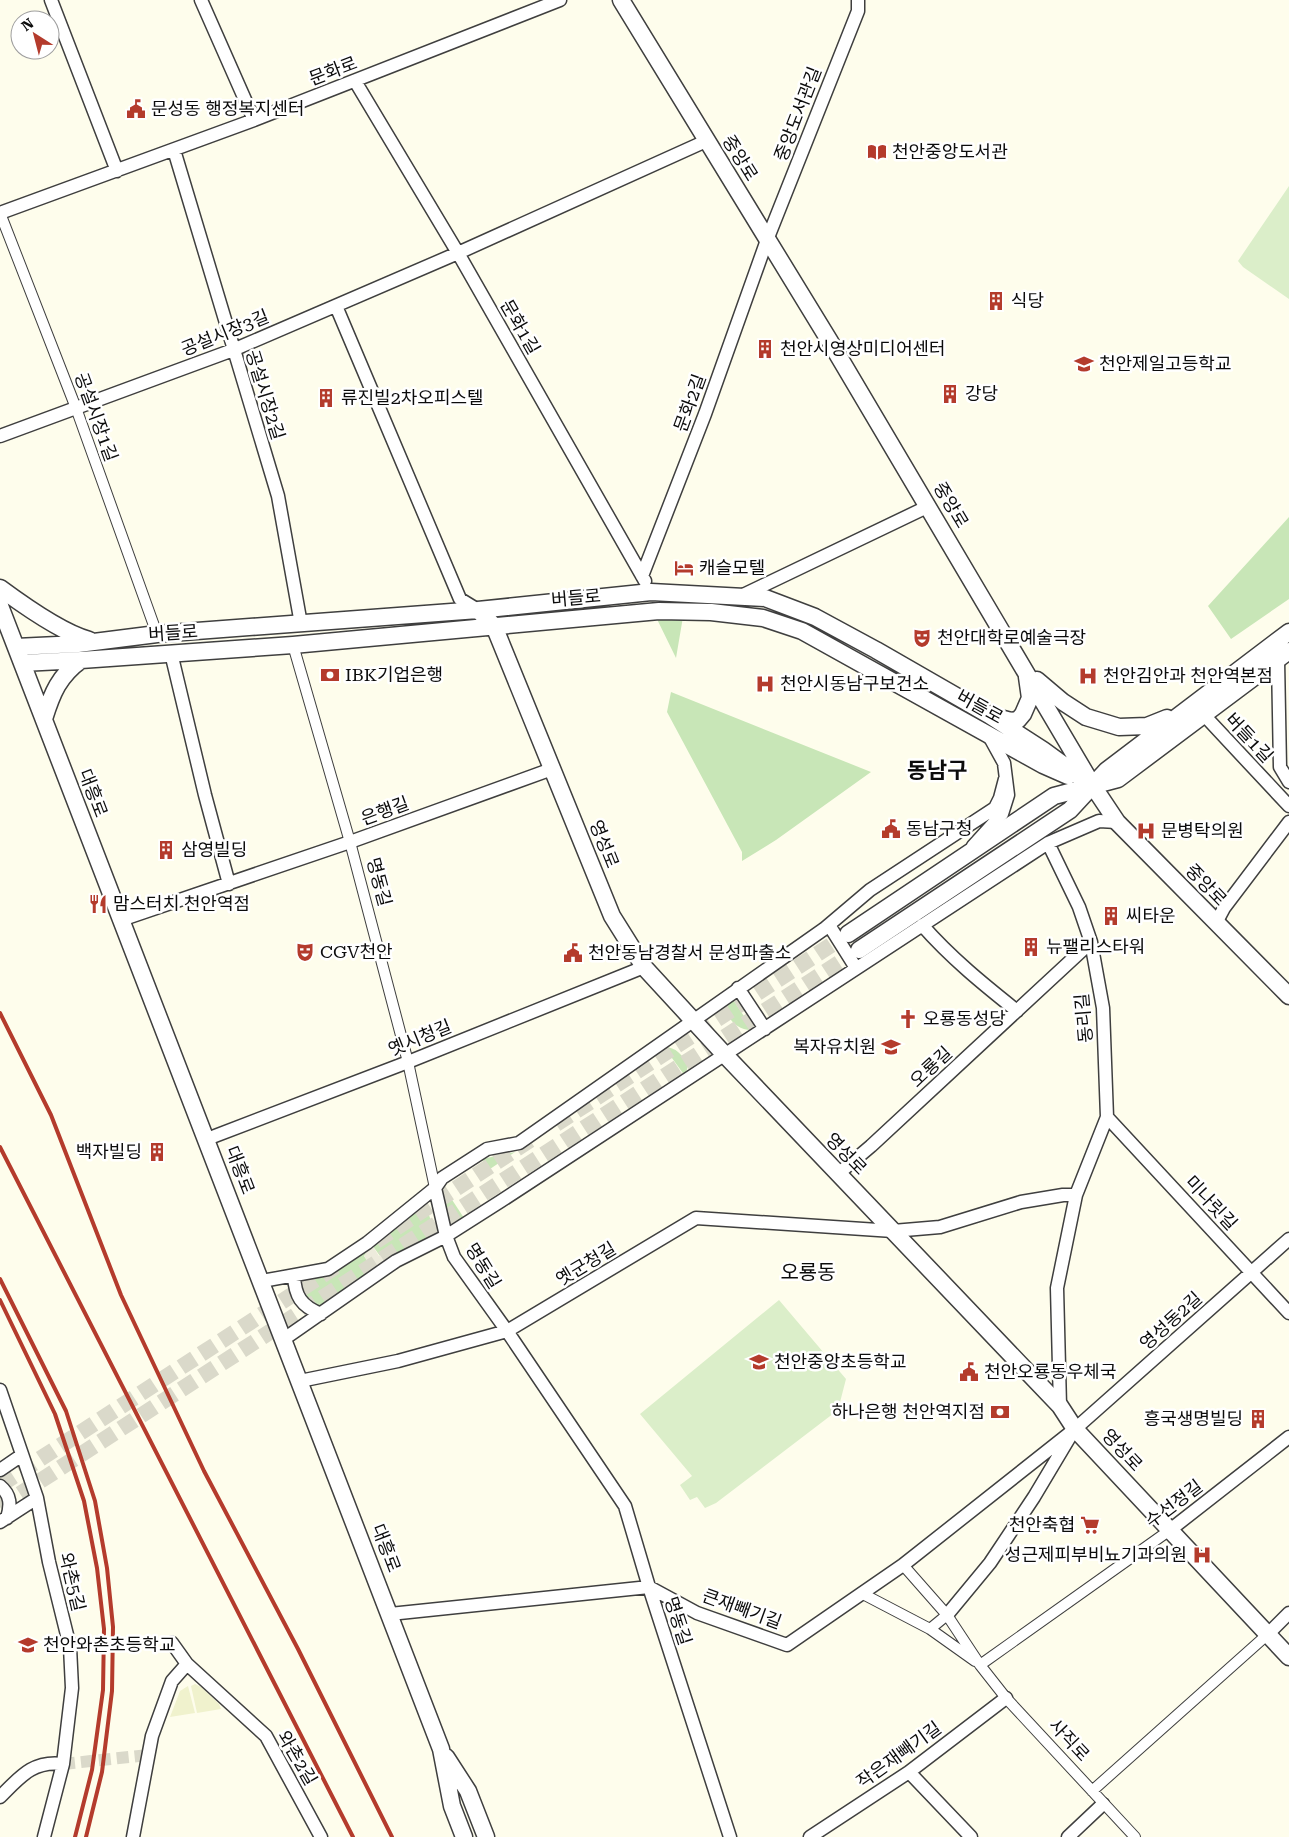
<svg xmlns="http://www.w3.org/2000/svg" width="1289" height="1837" viewBox="0 0 1289 1837" font-family="'Roboto Serif','Noto Sans KR',serif">
<style>
.farmland{fill:#f0f2cd}
.green{fill:#c8e6b7}
.pitch{fill:#dbeec9}
.plaza{fill:#edebdc}
.lines{fill:none;stroke-linecap:round;stroke-linejoin:round}
.minor-tunnel{stroke:#dad9ca;stroke-width:12;stroke-dasharray:12 6;stroke-linecap:butt}
.tertiary-tunnel{stroke:#dad9ca;stroke-width:16;stroke-dasharray:16 8;stroke-linecap:butt}
.pedestrian-casing{stroke:#3f3f3f;stroke-width:12}
.minor-casing{stroke:#3f3f3f;stroke-width:15}
.tertiary-casing{stroke:#3f3f3f;stroke-width:19}
.pedestrian{stroke:#fff;stroke-width:10}
.minor{stroke:#fff;stroke-width:12}
.tertiary{stroke:#fff;stroke-width:16}
.rail{stroke:#b43b2c;stroke-width:4}
.labels{text-anchor:middle;stroke-width:5;stroke-linejoin:round;paint-order:stroke}
.street-label{font-size:18px;fill:#0c0c0c;stroke:#fff}
.poi-label{font-size:18px;fill:#0c0c0c;stroke:#fff;text-anchor:start}
.quarter-label{font-size:20px;fill:#0c0c0c;stroke:#fff}
.district-label{font-size:22px;font-weight:bold;fill:#0c0c0c;stroke:#fff}
</style>
<rect width="100%" height="100%" fill="#fefdec"/>
<path class="farmland" d="M195,1684l6,3 18,17 2,5 -24,4 -6,-27z
M188,1686l7,27 -25,4 10,-26z"/>
<path class="green" d="M1289,517v82l-58,40 -23,-33z
M653,611h31l-8,47z
M671,692l200,80 -95,68 -34,21v-9l-75,-140z
M732,998l21,32c-16,2 -35,-17 -21,-32z
M664,1047c12,0 19,8 24,19l-3,10z
M515,1152l-25,17 -8,-10z
M443,1186l21,32 -6,3c-14,-5 -15,-16 -19,-29z
M425,1203l10,30 -3,4 -40,24 -12,-5 -8,-11z
M364,1251l2,3 -2,2 11,16 -51,36 -15,-5 -12,-23 2,-2 34,-4z"/>
<path class="pitch" d="M1289,186v113l-46,-32 -5,-6z
M779,1300l67,79 -8,31 -122,93 -11,5 -8,-11 -7,3 -10,-15 12,-9 -52,-62z"/>
<path class="plaza" d="M372,1245l7,11 6,-4 7,9 -17,11 -11,-16 2,-2 -2,-3z"/>
<g class="lines">
<path class="minor-tunnel" d="M63,1764l85,-9"/>
<path class="tertiary-tunnel" d="M556,1124l292,-190
M376,1241l157,-103
M0,1485l338,-220
M0,1507l859,-557"/>
<g class="pedestrian-casing">
<path id="pedestrian" d="M0,213l76,195 81,226
M293,645l57,197 58,220 27,126
M903,1565l44,50 33,50 26,33 129,139
M863,1594l67,35 45,32
M930,1629l17,-14
M980,1665l190,-135
M1092,1791l176,-157"/>
</g>
<g class="minor-casing">
<path id="minor" d="M51,0l66,171
M201,0l53,120
M355,81l103,172 187,328
M174,150l104,346 23,128
M0,213l254,-93 306,-120
M336,306l124,293 18,11
M0,436l233,-86 225,-97 248,-112
M642,576l63,-162 62,-174 91,-229v-11
M739,597l190,-91
M171,653l34,142 24,89
M1278,660l2,107 9,15
M1204,715l85,91
M1048,843l31,64 12,35 12,66 4,109 -31,78 -19,93 3,118
M973,846l29,-32 6,-19 -4,-32 -16,-29
M121,920l229,-78 202,-73
M1216,923l8,-15 65,-86
M829,925l27,43
M922,925c29,33 61,59 95,86
M738,988l27,41
M1107,1117l182,196
M207,1139l201,-77 236,-95
M838,1174l33,-28 220,-204
M435,1188l11,48 8,21 53,74 118,175 24,81 81,250
M294,1276c1,20 7,30 27,38
M262,1281l66,-12 39,-26 68,-55 7,-10 45,-29 32,-6 305,-214 46,-39 125,-82 5,-10 5,-19
M284,1339l112,-78 50,-25 55,-35 547,-358 51,-22 18,1
M300,1381l98,-20 109,-30 189,-113 197,13 47,-4 81,-25 42,-7h13
M0,1390l37,108 12,64 21,85 2,41 -9,76c-30,-4 -43,13 -63,33
M0,1470l22,-15
M0,1486c11,9 11,19 7,32
M0,1522l37,-24
M1170,1530l119,-93
M390,1614l259,-27 48,26 90,32 116,-80 172,-136 214,-190
M947,1615l43,-52 44,-66 37,-62
M1268,1634l21,-21
M172,1643l15,21 79,72 55,101
M909,1772l62,65
M44,1837l19,-73
M133,1837l19,-101 20,-55 15,-17
M810,1837l99,-65 97,-74
M1068,1837l35,-33"/>
</g>
<g class="tertiary-casing">
<path id="tertiary" d="M621,0l208,340 264,446 24,36 172,174
M0,588c23,17 63,45 89,52
M0,606l441,1143 11,57 12,31
M478,610l16,16 118,290 32,51 81,88 335,351 15,23 214,228
M16,647l62,-3 79,-10 321,-24 173,-18 114,6 50,19 61,33 113,65 54,35 44,32
M22,663l59,-3 212,-15 366,-34 52,1 52,6 39,13 241,134 25,11
M1037,680l26,22 23,15 33,10 28,-1 20,-8
M996,717l15,4 7,-1 5,-6 7,-16 -3,-21
M44,719c8,-26 15,-43 37,-59
M848,934l206,-138 64,-17 171,-128
M859,950l211,-140 37,-40 182,-138
M446,1757l22,34 18,46"/>
</g>
<use href="#pedestrian" class="pedestrian"/>
<use href="#minor" class="minor"/>
<use href="#tertiary" class="tertiary"/>
<path class="rail" d="M0,1013l51,102 70,180 83,176 94,178 94,188
M0,1147l353,690
M0,1279l66,132 29,90 12,67 6,59 -1,64 -10,81 -16,65
M0,1300l55,114 29,87 13,67 7,61 -1,61 -11,80 -17,67"/>
</g>
<defs>
<g id="civic-bare" transform="scale(1.5)"><path d="M-.6-6.5H3V-4.5H.6V-3L4-1V1h2V6H-6V1h2V-1L-.6-3ZM-1.2 2.5V6h2.4V2.5Z" fill="#b43b2c" stroke="#fff" stroke-width="2.5" paint-order="stroke"/></g>
<g id="library-bare" transform="scale(1.5)"><path d="M-6-4Q-3-5.5-.7-3.5V5Q-3 3-6 4ZM6-4Q3-5.5 .7-3.5V5Q3 3 6 4Z" fill="#b43b2c" stroke="#fff" stroke-width="2.5" paint-order="stroke"/></g>
<g id="building-bare" transform="scale(1.5)"><path d="M-4-6H4V6H1V3H-1V6H-4ZM-2.5-4.3h1.7v1.8h-1.7ZM.8-4.3h1.7v1.8H.8ZM-2.5-1h1.7V.8h-1.7ZM.8-1h1.7V.8H.8Z" fill="#b43b2c" stroke="#fff" stroke-width="2.5" paint-order="stroke"/></g>
<g id="school-bare" transform="scale(1.5)"><path d="M0-5L7-2L0 1L-7-2ZM-4 1L0 2.5L4 1V4Q0 6-4 4Z" fill="#b43b2c" stroke="#fff" stroke-width="2.5" paint-order="stroke"/></g>
<g id="hotel-bare" transform="scale(1.5)"><path d="M-6-4.5h1.5V1H6V5H4.5V3h-9V5H-6ZM-4 0a1.8 1.8 0 1 1 3.6 0ZM.5 0V-2.5h3Q6-2.5 6 0Z" fill="#b43b2c" stroke="#fff" stroke-width="2.5" paint-order="stroke"/></g>
<g id="theatre-bare" transform="scale(1.5)"><path d="M-5-5.5Q0-4 5-5.5V0Q5 5 0 6Q-5 5-5 0ZM-3.3-2.5H-1v1.5H-3.3ZM1-2.5H3.3v1.5H1ZM-2.8 1Q0 5.5 2.8 1Z" fill="#b43b2c" stroke="#fff" stroke-width="2.5" paint-order="stroke"/></g>
<g id="bank-bare" transform="scale(1.5)"><path d="M-6-4H6V4H-6ZM0-2.3a2.3 2.3 0 1 0 0 4.6a2.3 2.3 0 1 0 0-4.6Z" fill="#b43b2c" stroke="#fff" stroke-width="2.5" paint-order="stroke"/></g>
<g id="hospital-bare" transform="scale(1.5)"><path d="M-5-5h3v3.5h4V-5h3V5h-3V1.5h-4V5h-3Z" fill="#b43b2c" stroke="#fff" stroke-width="2.5" paint-order="stroke"/></g>
<g id="restaurant-bare" transform="scale(1.5)"><path d="M-5-6h1v4h1v-4h1v4h1v-4h1v5L-1.5 .5V6h-2V.5L-5-1ZM5-6V6H3V1.5H1.5Q1.5-4 5-6Z" fill="#b43b2c" stroke="#fff" stroke-width="2.5" paint-order="stroke"/></g>
<g id="church-bare" transform="scale(1.5)"><path d="M-1.2-6h2.4v3.5h3.3v2.4h-3.3V6h-2.4V-.1h-3.3v-2.4h3.3Z" fill="#b43b2c" stroke="#fff" stroke-width="2.5" paint-order="stroke"/></g>
<g id="supermarket-bare" transform="scale(1.5)"><path d="M-6-5.5h2.5l.6 2H6L4.5 2H-2.5L-4.4-4H-6ZM-1.5 3.2a1.3 1.3 0 1 0 .1 0ZM3 3.2a1.3 1.3 0 1 0 .1 0Z" fill="#b43b2c" stroke="#fff" stroke-width="2.5" paint-order="stroke"/></g>
</defs>
<g fill-rule="evenodd">
<use href="#civic-bare" x="136" y="109"/>
<use href="#library-bare" x="877" y="152"/>
<use href="#building-bare" x="996" y="301"/>
<use href="#building-bare" x="765" y="349"/>
<use href="#school-bare" x="1084" y="364"/>
<use href="#building-bare" x="950" y="394"/>
<use href="#building-bare" x="326" y="398"/>
<use href="#hotel-bare" x="684" y="568"/>
<use href="#theatre-bare" x="922" y="638"/>
<use href="#bank-bare" x="330" y="675"/>
<use href="#hospital-bare" x="1088" y="676"/>
<use href="#hospital-bare" x="765" y="684"/>
<use href="#civic-bare" x="891" y="829"/>
<use href="#hospital-bare" x="1146" y="831"/>
<use href="#building-bare" x="166" y="850"/>
<use href="#restaurant-bare" x="98" y="904"/>
<use href="#building-bare" x="1111" y="916"/>
<use href="#building-bare" x="1031" y="947"/>
<use href="#theatre-bare" x="305" y="952"/>
<use href="#civic-bare" x="573" y="953"/>
<use href="#church-bare" x="908" y="1019"/>
<use href="#school-bare" x="891" y="1047"/>
<use href="#building-bare" x="157" y="1152"/>
<use href="#school-bare" x="759" y="1362"/>
<use href="#civic-bare" x="969" y="1372"/>
<use href="#bank-bare" x="1000" y="1412"/>
<use href="#building-bare" x="1258" y="1419"/>
<use href="#supermarket-bare" x="1090" y="1525"/>
<use href="#hospital-bare" x="1202" y="1555"/>
<use href="#school-bare" x="28" y="1645"/>
</g>
<g class="labels">
<g class="street-label">
<text transform="translate(333 71) rotate(-21)" y="6">문화로</text>
<text transform="translate(798 114) rotate(-69)" y="6">중앙도서관길</text>
<text transform="translate(740 158) rotate(58)" y="6">중앙로</text>
<text transform="translate(520 327) rotate(60)" y="6">문화1길</text>
<text transform="translate(225 333) rotate(-22)" y="6">공설시장3길</text>
<text transform="translate(265 395) rotate(73)" y="6">공설시장2길</text>
<text transform="translate(690 403) rotate(-70)" y="6">문화2길</text>
<text transform="translate(96 417) rotate(70)" y="6">공설시장1길</text>
<text transform="translate(951 505) rotate(59)" y="6">중앙로</text>
<text transform="translate(576 598) rotate(-5)" y="6">버들로</text>
<text transform="translate(173 633) rotate(-4)" y="6">버들로</text>
<text transform="translate(980 707) rotate(29)" y="6">버들로</text>
<text transform="translate(1249 738) rotate(47)" y="6">버들1길</text>
<text transform="translate(93 793) rotate(69)" y="6">대흥로</text>
<text transform="translate(385 811) rotate(-20)" y="6">은행길</text>
<text transform="translate(604 844) rotate(68)" y="6">영성로</text>
<text transform="translate(379 882) rotate(75)" y="6">명동길</text>
<text transform="translate(1206 885) rotate(46)" y="6">중앙로</text>
<text transform="translate(1084 1018) rotate(-95)" y="6">동리길</text>
<text transform="translate(420 1038) rotate(-22)" y="6">옛시청길</text>
<text transform="translate(931 1067) rotate(-43)" y="6">오룡길</text>
<text transform="translate(846 1154) rotate(46)" y="6">영성로</text>
<text transform="translate(240 1170) rotate(69)" y="6">대흥로</text>
<text transform="translate(1211 1203) rotate(47)" y="6">미나릿길</text>
<text transform="translate(586 1264) rotate(-31)" y="6">옛군청길</text>
<text transform="translate(483 1266) rotate(58)" y="6">명동길</text>
<text transform="translate(1171 1321) rotate(-42)" y="6">영성동2길</text>
<text transform="translate(1122 1450) rotate(47)" y="6">영성로</text>
<text transform="translate(1174 1504) rotate(-37)" y="6">수선정길</text>
<text transform="translate(386 1548) rotate(69)" y="6">대흥로</text>
<text transform="translate(72 1582) rotate(77)" y="6">와촌5길</text>
<text transform="translate(742 1609) rotate(20)" y="6">큰재빼기길</text>
<text transform="translate(678 1621) rotate(72)" y="6">명동길</text>
<text transform="translate(1069 1740) rotate(47)" y="6">사직로</text>
<text transform="translate(899 1755) rotate(-36)" y="6">작은재빼기길</text>
<text transform="translate(297 1758) rotate(60)" y="6">와촌2길</text>
</g>
<g class="poi-label">
<text x="151" y="115">문성동 행정복지센터</text>
<text x="892" y="158">천안중앙도서관</text>
<text x="1011" y="307">식당</text>
<text x="780" y="355">천안시영상미디어센터</text>
<text x="1099" y="370">천안제일고등학교</text>
<text x="965" y="400">강당</text>
<text x="341" y="404">류진빌2차오피스텔</text>
<text x="699" y="574">캐슬모텔</text>
<text x="937" y="644">천안대학로예술극장</text>
<text x="345" y="681">IBK기업은행</text>
<text x="1103" y="682">천안김안과 천안역본점</text>
<text x="780" y="690">천안시동남구보건소</text>
<text x="906" y="835">동남구청</text>
<text x="1161" y="837">문병탁의원</text>
<text x="181" y="856">삼영빌딩</text>
<text x="113" y="910">맘스터치 천안역점</text>
<text x="1126" y="922">씨타운</text>
<text x="1046" y="953">뉴팰리스타워</text>
<text x="320" y="958">CGV천안</text>
<text x="588" y="959">천안동남경찰서 문성파출소</text>
<text x="923" y="1025">오룡동성당</text>
<text x="876" y="1053" text-anchor="end">복자유치원</text>
<text x="142" y="1158" text-anchor="end">백자빌딩</text>
<text x="774" y="1368">천안중앙초등학교</text>
<text x="984" y="1378">천안오룡동우체국</text>
<text x="985" y="1418" text-anchor="end">하나은행 천안역지점</text>
<text x="1243" y="1425" text-anchor="end">흥국생명빌딩</text>
<text x="1075" y="1531" text-anchor="end">천안축협</text>
<text x="1187" y="1561" text-anchor="end">성근제피부비뇨기과의원</text>
<text x="43" y="1651">천안와촌초등학교</text>
</g>
<g class="quarter-label">
<text x="808" y="1279">오룡동</text>
</g>
<g class="district-label">
<text x="937" y="778">동남구</text>
</g>
</g>
<g transform="translate(35 35) rotate(324)"><circle r="24" fill="#ffffff" stroke="#9e9e9e"/>
<path d="M0-4L9 19L0 12L-9 19Z" fill="#b43b2c"/>
<text y="-8" font-size="14" font-weight="bold" text-anchor="middle" fill="#0c0c0c">N</text>
</g>
</svg>
